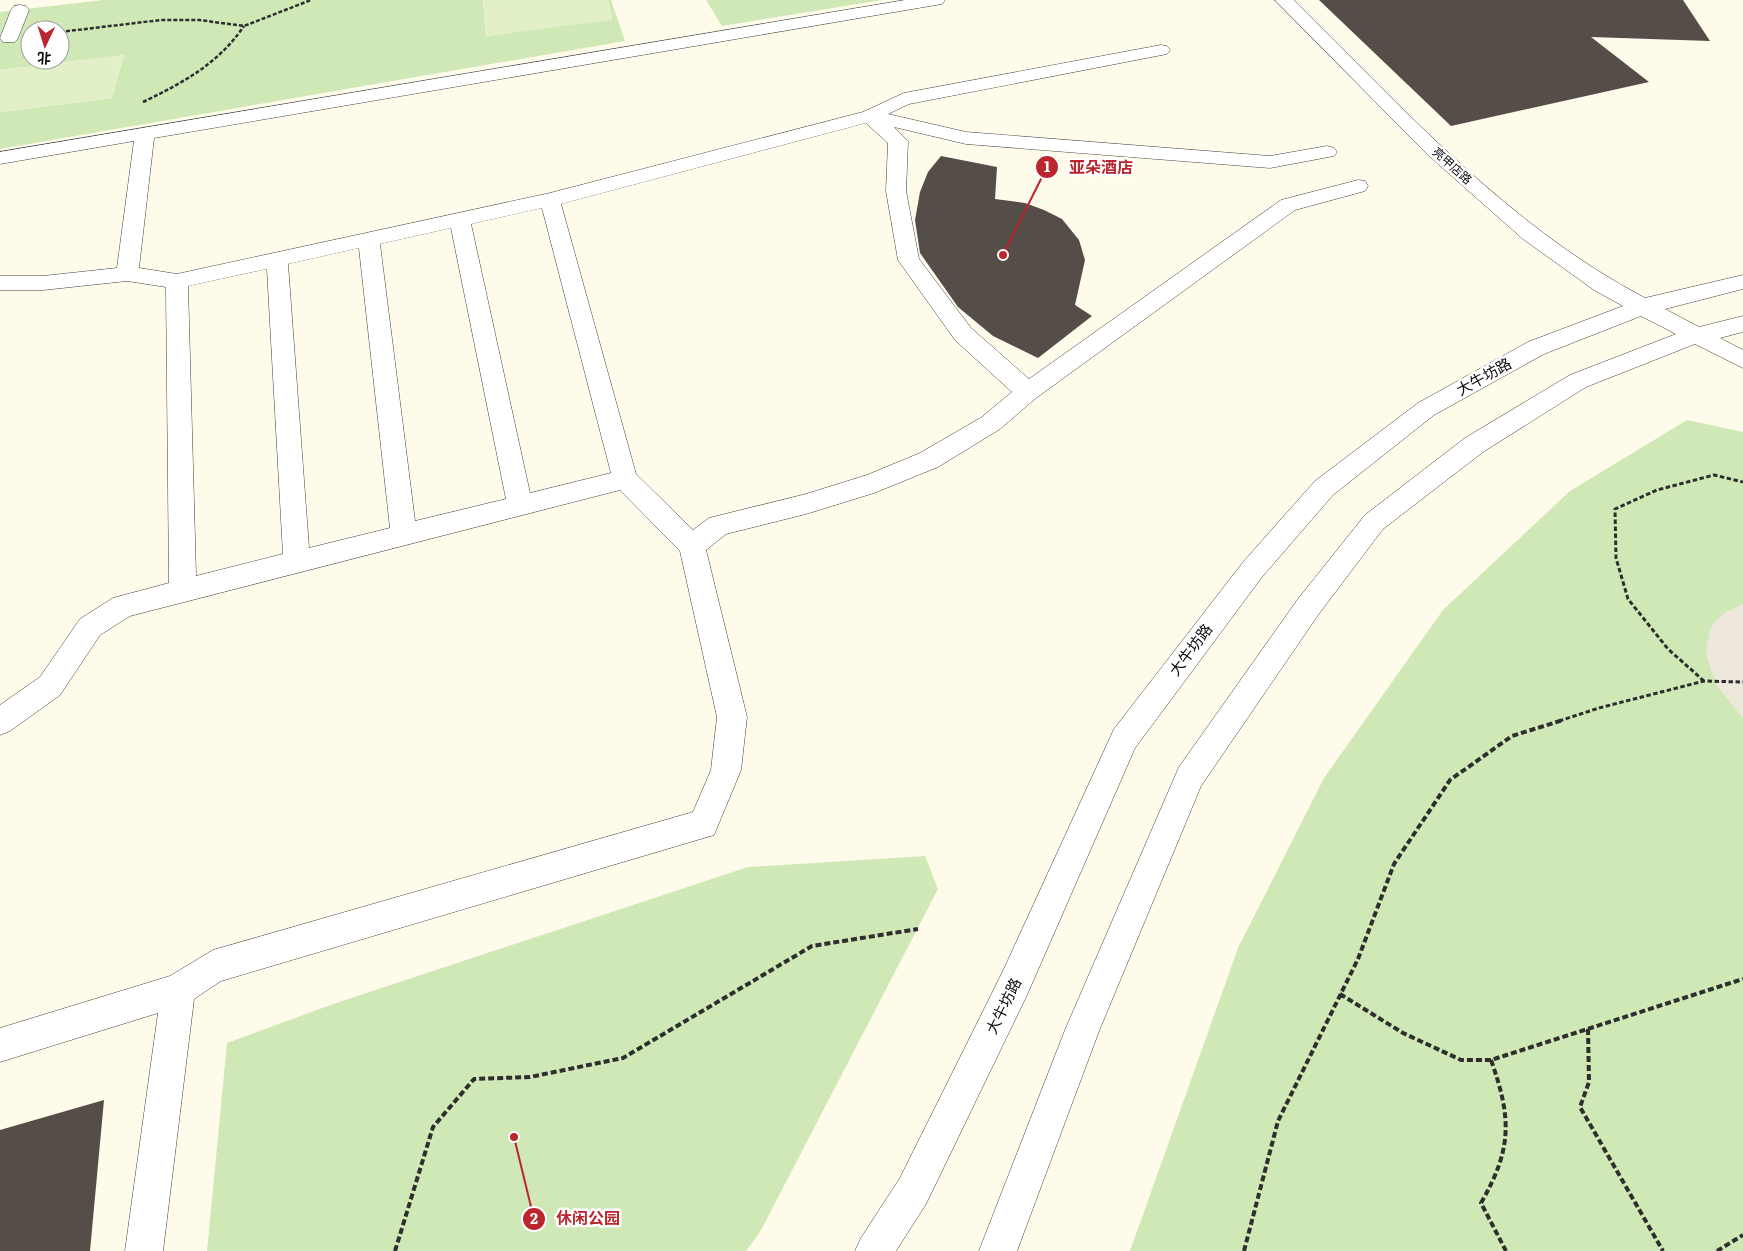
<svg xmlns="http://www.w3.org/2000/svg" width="1743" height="1251" viewBox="0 0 1743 1251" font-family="Literata,'Noto Sans SC',serif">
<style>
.green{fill:#d0e8b5;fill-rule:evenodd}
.pitch{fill:#e2f0c7}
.plaza{fill:#ede8db}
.building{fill:#544d48}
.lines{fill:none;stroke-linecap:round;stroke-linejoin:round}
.minor-casing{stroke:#3f3f3f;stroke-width:1}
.path-far2{stroke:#2e2e2e;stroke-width:2.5;stroke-dasharray:4 2;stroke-linecap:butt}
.path-far1{stroke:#2e2e2e;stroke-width:3;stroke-dasharray:4.5 2.5;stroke-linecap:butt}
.path{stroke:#2e2e2e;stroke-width:4;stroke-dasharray:6 3;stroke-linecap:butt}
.minor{fill:#fff;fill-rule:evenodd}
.labels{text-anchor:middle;stroke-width:5;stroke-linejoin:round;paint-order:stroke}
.far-street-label{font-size:12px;fill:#0c0c0c;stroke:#fff}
.street-label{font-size:15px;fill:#0c0c0c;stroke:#fff}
.leader{fill:none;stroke:#ba252e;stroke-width:2}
.callout-dot{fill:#ba252e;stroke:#fff;stroke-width:2}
.mark-label{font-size:15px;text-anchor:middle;font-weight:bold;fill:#fff}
.callout-label{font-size:16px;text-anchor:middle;font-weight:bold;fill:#ba252e;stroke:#fff;stroke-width:5;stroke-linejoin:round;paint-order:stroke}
</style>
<rect width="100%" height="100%" fill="#fffbea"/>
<path class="green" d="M103,0h380l3,36 126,-17 -4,-19h3l14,41 -625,108v-37l112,-14 12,-43 -124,15v-58zM30,30h30v30h-30z
M706,0h176l-160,26z
M1687,420l56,12v819h-613l108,-303 86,-170 119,-168 127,-119z
M925,856l13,33 -178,343 -14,19h-539l20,-208 109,-40 412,-136z"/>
<path class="pitch" d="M483,0h125l4,20 -126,16z
M124,55l-12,43 -112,14v-42z"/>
<path class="plaza" d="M1743,604v114l-26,-32 -9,-25 -2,-11 4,-20 5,-9 11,-9z"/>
<path class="building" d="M1319,0h364l27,41 -119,-4 58,45 -198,44z
M941,156l56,11 -2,32 30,4 19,7 18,9 17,21 6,20 -10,45 17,11 -54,42 -45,-22 -35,-29 -38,-54 -5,-33 5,-28 8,-20z
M104,1100l-14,151h-90v-121z"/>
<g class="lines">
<g class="minor-casing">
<path id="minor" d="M905,0h40l-3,4 -6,1 -782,133 -15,130 38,6 373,-81 313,-81 41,-19 257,-48 6,1 3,4 -3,4 -258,50 -21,10 78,18 304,24 57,-10 7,2 3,4 -3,4 -64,12 -304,-24 -72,-17 14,14 -2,50 13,68 52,69 58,51 252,-179 77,-20 7,1 3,5 -3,5 -70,19 -259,188 -36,31 -62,38 -64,26 -68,21 -80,20 -20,16 41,167 -6,53 -27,65 -493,146 -27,18 -31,252h-38l33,-238 -158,49v-34l170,-52 43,-26 480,-138 18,-42 6,-53 -37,-166 -60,-61 -490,126 -30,19 -40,60 -50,36 -10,4v-30l40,-28 40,-58 33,-21 56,-15 -3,-296 -39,-6 -84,9h-43v-14h43l74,-8 17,-127 -134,23v-12zM866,123l22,20 -2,48 12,69 57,80 57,52 -30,25 -62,36 -53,22 -61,19 -97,24 -16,12 -57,-56 -75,-270zM542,208l69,265 -81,20 -59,-269zM451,228l55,271 -91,22 -35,-277zM359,248l31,280 -81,20 -21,-284zM267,269l16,285 -87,22 -8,-290z
M1275,0h19c108,107 214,226 351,298l98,-23v14l-78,20 34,18 44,-11v16l-23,6 23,12v18l-48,-24 -109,43 -103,65 -100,77 -65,86 -117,171 -102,245 -82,220h-38l86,-221 114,-263 119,-168 67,-84 100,-77 105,-63 106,-41 -35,-18 -97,38 -110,61 -101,80 -71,82 -127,171 -108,247 -101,209 -30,47h-41l6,-13 39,-60 103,-207 111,-242 130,-168 71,-80 103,-78 110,-61 95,-36 -29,-16 -71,-51 -94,-83z
M20,5l6,1 3,4 -11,28 -3,4h-12l-3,-4 11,-28 3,-4z"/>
</g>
<path class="path-far2" d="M60,32l101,-12h38l45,6 67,-26
M143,102c40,-19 76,-39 101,-76"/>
<path class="path-far1" d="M1704,681l-36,-32 -40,-50 -12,-41 -1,-49 42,-19 57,-15 29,7
M1559,721l40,-13 105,-27 39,1"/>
<path class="path" d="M1340,994l63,39 58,27h30l252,-81
M1588,1029l1,53 -9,25 83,144
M1491,1060c21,59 21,89 -10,143l25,48
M395,1251l38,-124 41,-48 56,-2 93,-19 189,-112 106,-17
M1244,1251l34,-130 80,-162 36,-95 56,-84 62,-44 51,-16
M1717,1251l26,-16"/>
<use href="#minor" class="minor"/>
</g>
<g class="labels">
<g class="far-street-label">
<text transform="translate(1452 166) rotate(42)" y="4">亮甲店路</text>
</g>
<g class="street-label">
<text transform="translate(1484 377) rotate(-29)" y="5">大牛坊路</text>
<text transform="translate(1191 650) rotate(-53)" y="5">大牛坊路</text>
<text transform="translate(1004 1006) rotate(-64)" y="5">大牛坊路</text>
</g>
</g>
<path class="leader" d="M1003 255L1047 167M514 1137L534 1219"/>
<g class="callout-dot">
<circle cx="1003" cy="255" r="5"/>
<circle cx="514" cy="1137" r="5"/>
<circle cx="1047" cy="167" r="12"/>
<circle cx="534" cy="1219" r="12"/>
</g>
<g class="mark-label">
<text x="1047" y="172">1</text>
<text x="534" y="1224">2</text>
</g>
<g class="callout-label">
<text x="1101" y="173">亚朵酒店</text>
<text x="588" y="1224">休闲公园</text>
</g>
<g transform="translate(45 45) rotate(184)"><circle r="24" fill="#ffffff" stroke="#9e9e9e"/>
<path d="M0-4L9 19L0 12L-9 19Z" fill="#ba252e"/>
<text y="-8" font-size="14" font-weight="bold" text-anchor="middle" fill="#0c0c0c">北</text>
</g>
</svg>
